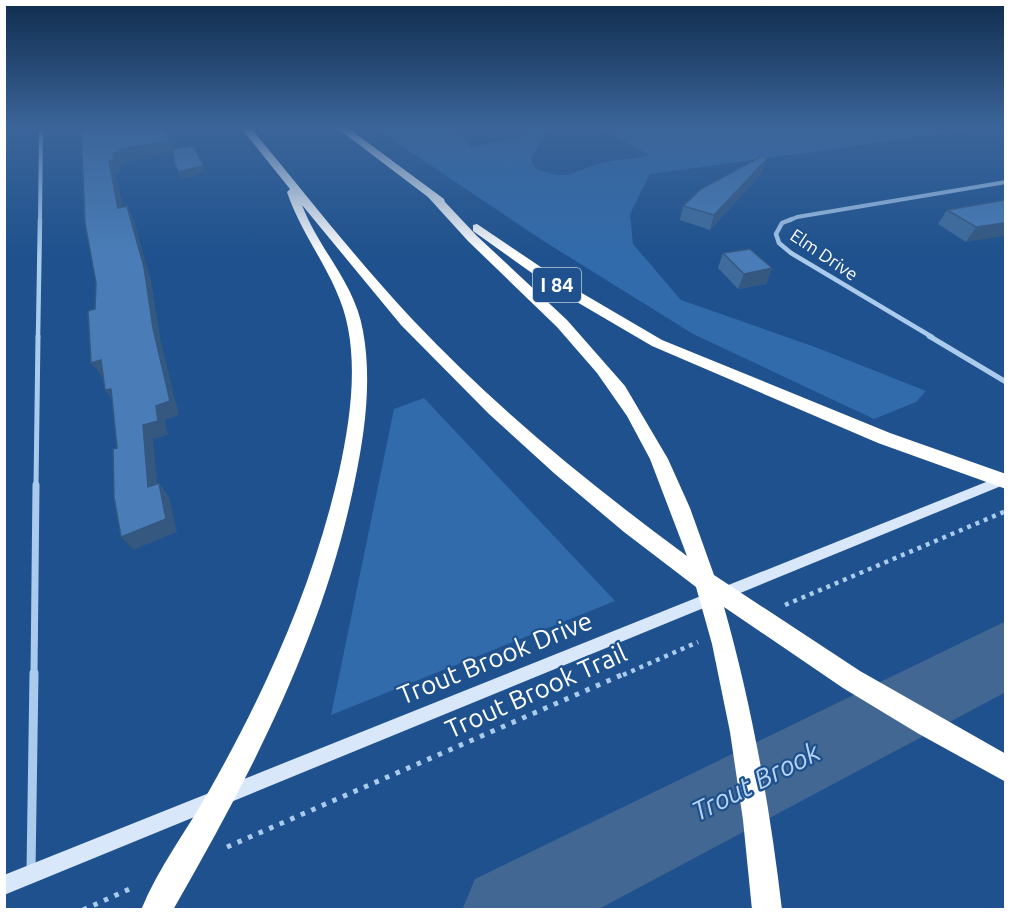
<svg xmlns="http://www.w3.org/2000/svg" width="1010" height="914" viewBox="0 0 1010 914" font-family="Ubuntu,sans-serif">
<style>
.green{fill:#316bab}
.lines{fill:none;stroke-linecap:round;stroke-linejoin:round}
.river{fill:#426792;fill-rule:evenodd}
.path-far1{stroke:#abcbed;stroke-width:4.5;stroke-dasharray:4 5;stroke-linecap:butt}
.path{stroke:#abcbed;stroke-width:5;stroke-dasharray:4.5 7;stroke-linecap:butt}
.street-far4{stroke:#abcbed;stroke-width:4}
.street-far3{stroke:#abcbed;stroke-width:4.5}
.street-far2{stroke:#abcbed;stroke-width:5}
.street-far1{stroke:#abcbed;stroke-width:7}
.street{stroke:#abcbed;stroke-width:9}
.secondary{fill:#d8e7f9;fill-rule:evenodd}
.highway{fill:#fff;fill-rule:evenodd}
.wall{fill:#406c9d}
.shaded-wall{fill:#345880}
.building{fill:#4a7db7;stroke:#345880;stroke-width:1.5}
.labels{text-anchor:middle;stroke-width:4.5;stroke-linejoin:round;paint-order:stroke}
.far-street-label{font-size:18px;fill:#fff;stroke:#1e518d}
.shield{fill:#1e518d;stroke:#bccbdd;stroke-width:1.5}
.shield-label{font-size:20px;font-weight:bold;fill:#fff}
.near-street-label{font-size:26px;fill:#fff;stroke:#1e518d}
.near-water-label{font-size:27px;font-style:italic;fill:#b7d4f4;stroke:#1e518d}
</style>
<rect width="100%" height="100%" fill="#1e518d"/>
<path class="green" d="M375,128h84l12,20 57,-13 -8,-7h40l-15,4 -14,27 4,9c34,15 36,3 67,-5 16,-4 32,-3 47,-8l-51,-27h388l-336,46 -20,40 3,30 48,56 134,47 111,44 -10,11 -42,17 -181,-85 -151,-94z
M424,398l191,203 -284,114 63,-306z"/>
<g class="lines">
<path class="river" d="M1006,621v71l-409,218h-135l13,-31z"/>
<path class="path-far1" d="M785,605l221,-94
M623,675l75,-33"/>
<path class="path" d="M227,847l399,-174
M83,910l51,-23"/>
<path class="street-far4" d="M40,221l1,-93
M788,221l9,-4 209,-35"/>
<path class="street-far3" d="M792,219l-10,4 -6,11 3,9 12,10 141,84
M38,337l2,-118"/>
<path class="street-far2" d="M929,336l77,46
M36,486l2,-150"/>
<path class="street-far1" d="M34,675l2,-190"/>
<path class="street" d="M31,871l3,-198"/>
<path class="secondary" d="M1006,474v10l-1002,411v-20z"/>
<path class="highway" d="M241,128h10c53,64 104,130 161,191 83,88 177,165 275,237l-37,-97 -23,-43 -30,-43 -40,-46 -89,-86 -40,-44 -91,-69h11l96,71 1,3 32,34 90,84 58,66 43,73 22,49 24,67 146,96 146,83v28l-87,-48 -76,-46 -119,-81c28,99 46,200 58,303h-30l-9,-90 -13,-88 -18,-88 -16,-57 -72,-55 -69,-58 -66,-60 -88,-89 -99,-120c17,45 53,78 61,126 9,49 2,101 -8,149 -31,155 -104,294 -182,430h-32c17,-42 46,-80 68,-119 57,-101 104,-205 130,-319 10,-46 18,-97 9,-144 -9,-50 -45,-88 -61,-136l3,-3z
M477,224l86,58 99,58 228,93 116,41v15l-128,-46 -226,-97 -99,-58 -80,-57v-6z"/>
</g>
<path class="wall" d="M762,173l-52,57 -30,-10 3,-14z
M1005,200l-39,42 -28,-18 9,-14z
M723,253l49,15 -6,16 -28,5 -20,-21z"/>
<path class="shaded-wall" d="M81,130l6,12 -8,1 -7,-12z
M170,141l5,12 -49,8 1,3 -7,2v7l-4,1 10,48 -8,-14 -9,-47 4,-8 7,-4z
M767,159l-5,14 -52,57 4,-15z
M204,166l2,7 -25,6 -3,-7z
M127,206l7,14 17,61 10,61 18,73 -14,5 3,15 -15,4 6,62 -11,-14 -5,-62 13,-19z
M1005,223v13l-39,6 10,-15z
M772,268l-6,16 -28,5 6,-15z
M101,360l10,14 -9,3 -11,-14z
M111,389l5,16 -11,-15z
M159,483l10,14 8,35 -44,18 -12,-13z"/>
<path class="building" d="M72,128h91l7,13 -50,8 1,3 -8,1v8h-4l9,47 9,-2 17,61 9,61 17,73 -14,5 2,15 -15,4 5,62 11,-4 7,36 -45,18 -7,-40 -1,-48 4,-1 -6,-59 -6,1 -4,-30 -10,3 -3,-52 7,-2 1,-26 -11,-60 -4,-93 -9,1z
M193,146l11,20 -26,6 -4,-11 -1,-12z
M764,155l3,4 -53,56 -31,-9 18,-17z
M1005,200v23l-29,4 -29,-17z
M750,249l22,19 -28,6 -21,-21z"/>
<linearGradient id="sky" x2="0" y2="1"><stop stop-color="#102d4e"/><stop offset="0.5" stop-color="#3b659a"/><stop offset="1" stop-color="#3b659a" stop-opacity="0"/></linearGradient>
<rect width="1010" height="256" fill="url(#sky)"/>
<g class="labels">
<g class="far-street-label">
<text transform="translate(824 255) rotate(34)" y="6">Elm Drive</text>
</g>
<rect class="shield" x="533" y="268" width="48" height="34" rx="4.5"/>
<g class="shield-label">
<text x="557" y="292">I 84</text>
</g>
<g class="near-street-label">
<text transform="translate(495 658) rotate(-22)" y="9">Trout Brook Drive</text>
<text transform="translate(536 691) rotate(-24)" y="9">Trout Brook Trail</text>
</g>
<g class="near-water-label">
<text transform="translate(756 782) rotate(-27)" y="9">Trout Brook</text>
</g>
</g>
<rect width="1010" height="914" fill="none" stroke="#ffffff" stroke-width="12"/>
</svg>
